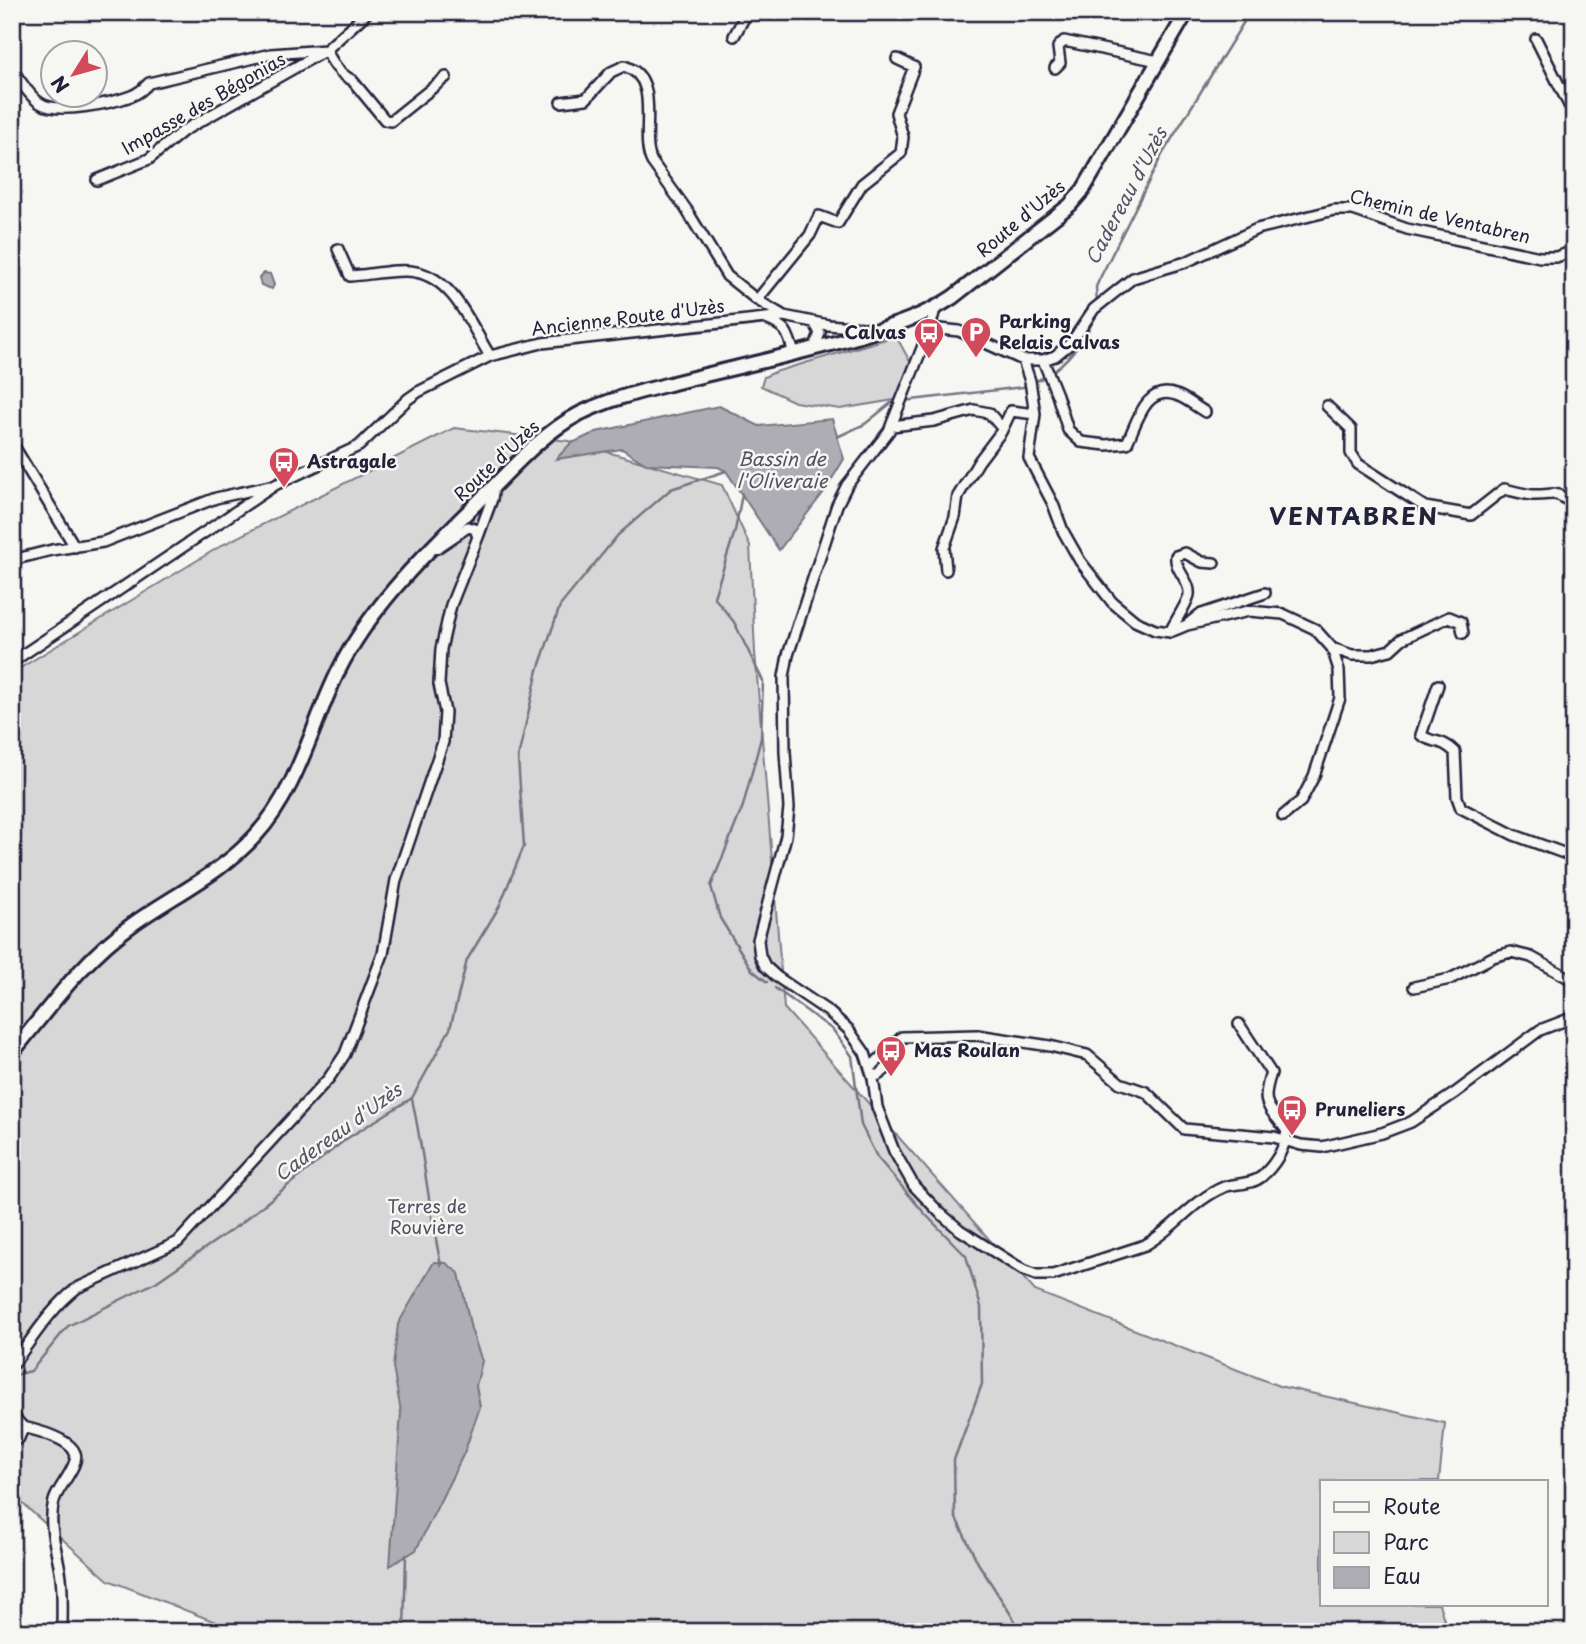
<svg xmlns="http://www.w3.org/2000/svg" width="1586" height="1644" viewBox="0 0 1586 1644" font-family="'Playpen Sans',sans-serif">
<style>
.green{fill:#d7d7d7;stroke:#7c7c89;stroke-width:2}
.water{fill:#adadb3;stroke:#757583;stroke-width:2}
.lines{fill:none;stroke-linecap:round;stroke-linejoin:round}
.stream{stroke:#757583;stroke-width:2.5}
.minor-casing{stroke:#22223b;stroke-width:14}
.secondary-casing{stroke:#22223b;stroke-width:18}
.minor{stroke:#f6f6f2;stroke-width:9}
.secondary{stroke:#f6f6f2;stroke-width:12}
.labels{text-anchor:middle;stroke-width:5;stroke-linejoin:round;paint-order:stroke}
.street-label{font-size:18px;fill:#22223b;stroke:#f6f6f2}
.poi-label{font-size:18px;font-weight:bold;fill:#22223b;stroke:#f6f6f2;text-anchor:start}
.park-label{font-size:18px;fill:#4f4f62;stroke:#f6f6f2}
.water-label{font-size:19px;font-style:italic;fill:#535365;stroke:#f6f6f2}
.district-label{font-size:24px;font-weight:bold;letter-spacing:2px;fill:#22223b;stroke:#f6f6f2}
</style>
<rect width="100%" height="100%" fill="#f6f6f2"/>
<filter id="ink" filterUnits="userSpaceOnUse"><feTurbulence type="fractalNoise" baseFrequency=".0143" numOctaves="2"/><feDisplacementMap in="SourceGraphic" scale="14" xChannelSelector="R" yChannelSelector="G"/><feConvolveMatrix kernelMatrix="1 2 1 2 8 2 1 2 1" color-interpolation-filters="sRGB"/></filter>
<g filter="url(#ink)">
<path class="green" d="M896,336l17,31 -13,32 -60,10 -45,-7 -34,-16 3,-9 11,-5z
M454,428l115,13 153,44 28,61 5,106 29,356 251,283 244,95 166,37 -6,58h-117v123h117l9,28h-1207l-133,-52 -96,-86v-821l212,-129z"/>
<path class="water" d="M264,273l6,1 4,11 -2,4 -11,-4 -2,-7z
M719,406l40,20 73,-7 12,40 -20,33 -45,58 -53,-79 -8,-4 -72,-3 -24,-15 -66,10 14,-15 26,-12z
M434,1262l12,1 13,10 12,56 11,32 -6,25 4,21 -16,46 -48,97 -26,16 11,-154 -8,-45 5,-43z"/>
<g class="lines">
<path class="stream" d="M1097,304l-1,-17 3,-7 64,-127 87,-141
M903,401l120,-14c30,-11 48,-29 65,-56 3,-7 8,-13 9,-20
M837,437l28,-13 26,-21 6,-1
M742,494l-7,37 -21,66 20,25 29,59 -2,57 -18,68 -32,80 9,32 32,52 15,12
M775,988l58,42 19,26 9,69 16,32 48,57 41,42 15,51 1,77 -28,76 1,56 23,47 44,69
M412,1099c12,55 17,111 29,166
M15,1375l16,-4 37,-45 88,-44 84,-58 106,-85 66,-41 38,-69 17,-69 32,-53 25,-61 -6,-88 20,-88 22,-64 58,-71 53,-46 55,-18
M404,1632l2,-77"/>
<g class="minor-casing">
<path id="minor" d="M368,12l-42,38c6,12 13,24 26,30l33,40 6,1 55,-44
M734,36l10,-18v-6
M1536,39l33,66 5,4
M1055,68l5,-5 -2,-16 6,-6 94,20
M12,69c8,11 17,27 28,34 17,12 72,0 91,-7 8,-3 12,-7 18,-13l122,-29 55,-4
M561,102l25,-3 25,-27 13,-6c40,12 14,70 28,96l34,47 41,67 30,24 27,16
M97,180l52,-21 34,-28 143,-81
M338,249l12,27c19,-1 49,-8 66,-4 38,7 55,54 74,84
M757,300l53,-65 9,-19 19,7 24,-39 39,-31 2,-16 -7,-24 18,-46 -17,-8
M935,309l-5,19 -41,103 -42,54 -10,20 -49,150 -4,22 1,75 4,56 -3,28 -28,104 2,16 5,10 12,11 52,35 19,17 17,24 8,25 4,29 17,44 20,35 26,27 20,17 63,40 13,5h17l92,-30c29,-16 48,-45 79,-58 11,-4 27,-2 37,-10 13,-11 24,-28 26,-46 -19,-26 -27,-25 -16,-58l-32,-49
M766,319c21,8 22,14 28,35
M814,322l6,11 -6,16
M930,328l29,3 64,29h20l12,-4 16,-13 23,-34 39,-31 53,-16 71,-33 77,-19h19l54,19 133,28h16l18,-6
M1023,360l7,21 5,33 -6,44 24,46 10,27 17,30 32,41 23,19 20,9 15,2 17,-7 62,-14 34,3 32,15 17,19 7,22 1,28 -26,78 -13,25 -18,15
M1043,360l14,35 11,35 13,12 25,3 21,-2c10,-21 19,-59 49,-48 10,3 20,12 29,17
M1327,406l24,23v24l7,11 67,43 46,8 33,-26c9,2 19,5 28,6 24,1 20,-7 42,10
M892,426l42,-5 40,-11 15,3 13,15
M12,443l63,104
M437,548l31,-21 7,2 3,8
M12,560l40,-10 51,-8 113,-44 54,-12
M946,570l-2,-22 11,-31 3,-21 21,-35 22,-29 10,-21 24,3
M1188,624l11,-9 66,-22
M1170,632c4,-9 17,-28 19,-37 2,-14 -15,-25 -13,-39l9,-3 17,9 12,1
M1332,648l20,7h19l19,-5 12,-11 47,-22 12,5 2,11
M12,662l263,-177 84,-39 49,-47 10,-7 72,-36 52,-13 242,-27 44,9 48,4
M1438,685l-17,50c12,9 20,3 34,17l2,45 4,11 53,27 55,20 5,-2
M1414,987l36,-8 43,-22 18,-5 20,5 43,24
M870,1068l32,-31 75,-2 73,11 37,9 33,28 26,9 38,37 90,8 27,8 21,2 60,-14 29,-11 44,-29 85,-63 34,-13
M873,1078c17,-9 20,-17 25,-36
M12,1366c20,-27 38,-57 65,-78l101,-46 151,-164 16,-24 38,-100 13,-74 47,-138 2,-30 -6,-28 2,-35 10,-44 27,-68 14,-38 2,-13
M12,1415l11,12 -4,11 -7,3
M23,1427c13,3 47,12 52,26 5,12 -18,35 -21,48 -7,26 4,51 7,76 2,18 1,37 1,55"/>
</g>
<g class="secondary-casing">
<path id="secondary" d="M12,1053c37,-45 72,-95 121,-129 41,-29 89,-51 123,-89 45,-49 57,-118 88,-175 35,-64 92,-117 144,-168 28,-28 55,-59 91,-78 32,-16 68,-24 102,-33 60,-15 120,-28 179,-45 32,-10 65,-20 93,-39l117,-92 13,-15 104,-178"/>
</g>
<use href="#minor" class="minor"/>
<use href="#secondary" class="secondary"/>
</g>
</g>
<defs>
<g id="parking-pin" transform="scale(1.575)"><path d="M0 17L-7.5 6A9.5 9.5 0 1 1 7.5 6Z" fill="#d1495b" stroke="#f6f6f2"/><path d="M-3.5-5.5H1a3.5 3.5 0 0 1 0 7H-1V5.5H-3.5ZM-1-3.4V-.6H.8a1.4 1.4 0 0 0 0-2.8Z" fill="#fff"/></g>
<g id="bus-pin" transform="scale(1.575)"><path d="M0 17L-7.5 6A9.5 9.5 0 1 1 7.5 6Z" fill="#d1495b" stroke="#f6f6f2"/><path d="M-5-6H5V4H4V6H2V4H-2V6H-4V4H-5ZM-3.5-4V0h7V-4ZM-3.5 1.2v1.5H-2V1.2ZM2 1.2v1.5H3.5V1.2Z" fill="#fff"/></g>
</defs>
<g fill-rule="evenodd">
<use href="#parking-pin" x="976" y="332"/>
<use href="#bus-pin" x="929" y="333"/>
<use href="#bus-pin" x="284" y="462"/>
<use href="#bus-pin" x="891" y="1051"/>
<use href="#bus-pin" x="1292" y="1110"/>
</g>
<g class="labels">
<g class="street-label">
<text transform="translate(204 104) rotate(-30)" y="6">Impasse des Bégonias</text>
<text transform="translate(1440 217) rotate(13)" y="6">Chemin de Ventabren</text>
<text transform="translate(1021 219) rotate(-40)" y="6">Route d'Uzès</text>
<text transform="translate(628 318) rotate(-7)" y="6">Ancienne Route d'Uzès</text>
<text transform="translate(497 461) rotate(-43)" y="6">Route d'Uzès</text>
</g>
<g class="poi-label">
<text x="999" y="328">Parking<tspan x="999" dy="21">Relais Calvas</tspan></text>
<text x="906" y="339" text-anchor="end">Calvas</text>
<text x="307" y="468">Astragale</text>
<text x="914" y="1057">Mas Roulan</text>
<text x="1315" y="1116">Pruneliers</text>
</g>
<g class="park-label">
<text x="427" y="1213">Terres de<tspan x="427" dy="21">Rouvière</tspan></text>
</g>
<g class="water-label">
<text transform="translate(1126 196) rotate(-62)" y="7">Cadereau d'Uzès</text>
<text x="782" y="466">Bassin de<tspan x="782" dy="22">l'Oliveraie</tspan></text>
<text transform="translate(338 1132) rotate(-36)" y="7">Cadereau d'Uzès</text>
</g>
<g class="district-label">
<text x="1354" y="525">VENTABREN</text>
</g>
</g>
<rect width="1586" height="1644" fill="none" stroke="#f6f6f2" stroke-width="42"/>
<rect x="21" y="21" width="1544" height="1602" fill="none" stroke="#22223b" stroke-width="2.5" filter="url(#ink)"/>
<rect x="1320" y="1480" width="228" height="126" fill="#f6f6f2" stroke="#a1a1a9" stroke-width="2"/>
<rect x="1334" y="1502" width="35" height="10" fill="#f6f6f2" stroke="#a1a1a9" stroke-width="2"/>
<text x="1383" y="1514" font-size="21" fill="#22223b">Route</text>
<rect x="1334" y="1532" width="35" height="21" fill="#d7d7d7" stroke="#a1a1a9" stroke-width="2"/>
<text x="1383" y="1550" font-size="21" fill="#22223b">Parc</text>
<rect x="1334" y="1567" width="35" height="21" fill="#adadb3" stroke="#a1a1a9" stroke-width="2"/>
<text x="1383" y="1584" font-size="21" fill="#22223b">Eau</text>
<g transform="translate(74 74) rotate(233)"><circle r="33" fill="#f6f6f2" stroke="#a1a1a9" stroke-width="2"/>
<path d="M0-5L12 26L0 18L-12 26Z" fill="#d1495b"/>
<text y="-10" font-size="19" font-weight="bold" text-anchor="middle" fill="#22223b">N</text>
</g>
</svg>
